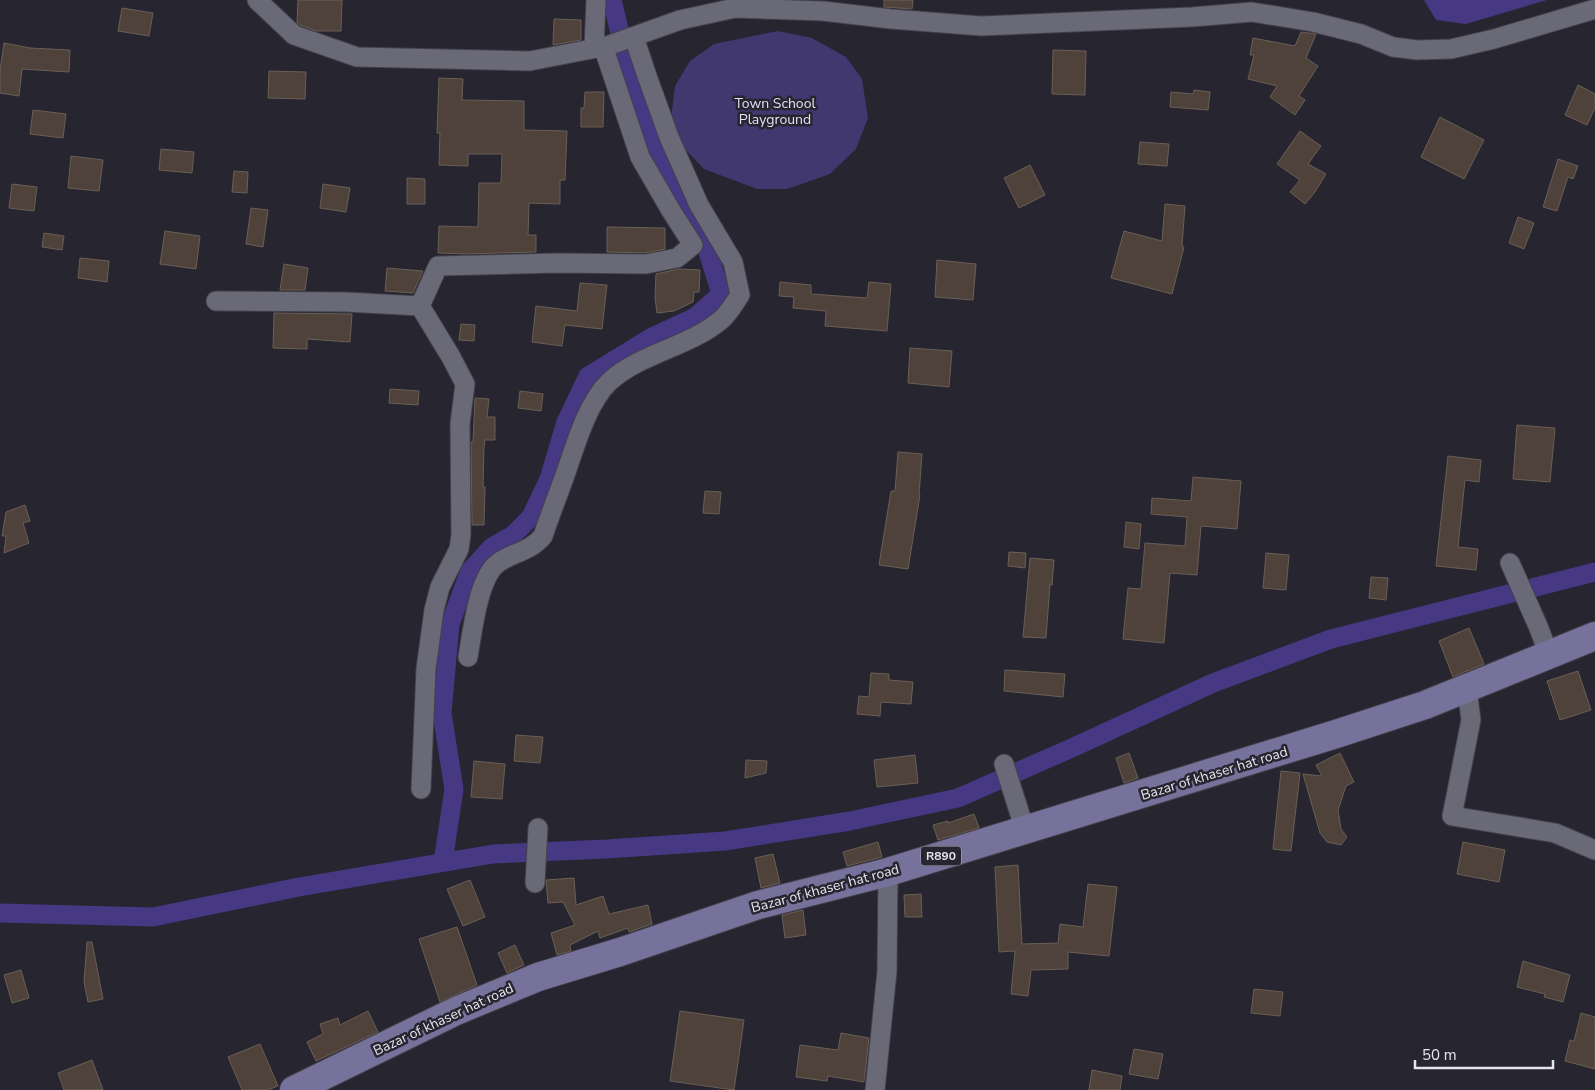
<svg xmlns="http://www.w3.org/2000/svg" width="1595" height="1090" viewBox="0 0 1595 1090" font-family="'Nunito Sans',sans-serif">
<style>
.green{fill:#41386f}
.water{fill:#463883}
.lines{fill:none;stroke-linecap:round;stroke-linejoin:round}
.canal{stroke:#463883;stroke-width:19}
.building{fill:#4e423a;stroke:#6b5f56}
.minor-casing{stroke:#43424b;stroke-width:21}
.primary-casing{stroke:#43424b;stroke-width:30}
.minor{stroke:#6a6977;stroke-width:19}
.primary{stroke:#76729c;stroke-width:28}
.labels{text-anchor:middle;stroke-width:5;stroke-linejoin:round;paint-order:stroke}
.shield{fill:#262530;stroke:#acabb4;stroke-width:1}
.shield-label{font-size:12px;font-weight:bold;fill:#e6e5ed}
.park-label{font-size:14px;fill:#e1e0f7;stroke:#262530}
.street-label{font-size:14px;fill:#e6e5ed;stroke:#262530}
</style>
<rect width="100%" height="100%" fill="#262530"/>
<path class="green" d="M778,31l34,7 34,19 16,22 6,39 -12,31 -26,25 -43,15h-30l-53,-20 -24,-25 -9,-25 4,-33 15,-25 24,-17z"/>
<path class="water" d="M1424,0h123l-81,24 -30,-4z"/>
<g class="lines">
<path class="canal" d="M443,862l11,-73 -12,-76 8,-89 20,-53 22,-24 21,-12 18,-18 18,-38 17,-57 22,-46 64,-39 43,-20 26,-23 -14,-45 -38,-69 -40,-109 -17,-71
M0,913l153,4 146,-30 194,-33 114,-5 118,-8 125,-20 108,-23 116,-51 139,-64 118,-44 264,-67"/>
</g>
<path class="building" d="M298,0h44l-1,31h-25l-16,-6 -3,-2z
M884,0h29l-1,9 -28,-2z
M122,8l31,5 -4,23 -31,-5z
M554,19l27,1v20l-28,5z
M1301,32l15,2 -10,24 12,8 -19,30 6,4 -10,15 -25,-18 7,-11 -29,-7 6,-24h-4l3,-17 42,8z
M4,43l26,5 40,2 -1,22 -47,-3 -3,27 -19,-3v-23z
M1053,50l33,1 -1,44 -33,-1z
M269,71l37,1 -1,27 -37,-1z
M439,78l24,1 -1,21 62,1v29l43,1 -2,49h-5v24l-31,-1 -1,32h8v17l-71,2 -27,-1 1,-27 39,1 1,-44h22l1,-29h-34v12l-29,-1 1,-32h-3z
M1578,85l17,9v14l-8,17 -22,-10z
M1194,90l16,2 -2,18 -38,-3 1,-15 22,2z
M585,92h19l-1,35h-22v-19h3z
M33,110l33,4 -3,24 -33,-4z
M1440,117l44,23 -20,39 -43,-22z
M1300,131l21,15 -13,18 18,10 -11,18 -10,12 -15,-12 10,-12 -23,-16z
M1140,142l29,2 -2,22 -29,-2z
M161,149l33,3 -2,21 -33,-3z
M71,156l32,4 -4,31 -31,-3z
M1558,159l20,7 -5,13 -5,-2 -11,34 -14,-4z
M1030,165l15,30 -26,13 -15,-30z
M234,171l14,1 -1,21 -15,-1z
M407,178l18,1v25h-18z
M12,184l25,3 -3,24 -25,-3z
M323,184l27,4 -4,24 -26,-4z
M1165,204l20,2 -3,40 2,1 -12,47 -61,-16 13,-47 38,10z
M251,208l17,2 -5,37 -17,-3z
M1518,217l16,6 -10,26 -15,-6z
M607,227l58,1v21l-20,4 -38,-1z
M165,231l35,5 -4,33 -36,-5z
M44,233l20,3 -2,14 -20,-3z
M80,258l29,3 -2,21 -29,-4z
M937,260l39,4 -3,36 -38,-3z
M284,264l24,4 -3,22h-25z
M387,268l36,3 -10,22 -28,-2z
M679,269l21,1 -1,22h-5l-1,10 -19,9 -17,2 -2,-16 1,-23z
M780,282l31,3v9l56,4 2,-16 22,2 -4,47 -62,-5 1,-15 -33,-3 1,-11 -15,-1z
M580,283l27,2 -5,44 -37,-4 -3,21 -30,-4 4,-36 41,5z
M274,313l78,1 -2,28 -43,-3v10l-34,-1z
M461,324l14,1 -1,16 -15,-1z
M910,348l42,3 -3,36 -41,-4z
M390,389l29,2 -1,14 -29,-2z
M520,391l23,3 -2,17 -23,-3z
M475,398l14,1 -2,18h8v23h-10l-1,7 -1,40h2l-1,38h-12l-1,-83h2z
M1517,425l38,3 -5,54 -37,-3z
M898,452l24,2 -3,41h1l-12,74 -29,-4 12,-74h4z
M1448,456l33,4 -2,22 -14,-2 -7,67 20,2 -2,21 -40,-4z
M1193,477l48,4 -4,48 -36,-3 -4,49 -27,-2 -6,70 -41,-4 5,-51 13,1 4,-46 40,3 2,-29 -36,-3 1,-16 39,3z
M705,491l16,1 -2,22 -16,-1z
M25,505l5,16 -7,2 6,20 -25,10 2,-17h-4l4,-24z
M1126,522l15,2 -2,25 -15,-2z
M1009,552l17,1 -1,15 -17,-2z
M1266,553l23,2 -3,35 -23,-2z
M1030,558l24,2 -2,25 -2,-1 -4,54 -23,-1z
M1371,577l17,1 -2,22 -17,-2z
M1469,628l15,36 -31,13 -14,-36z
M1005,670l60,4 -2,23 -59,-6z
M1578,671l13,39 -31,10 -13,-39z
M871,673l18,1v6l24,2 -2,22 -30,-2 -1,14 -23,-2 2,-18 10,1z
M516,735l27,2 -3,26 -26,-2z
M1129,753l9,25 -14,5 -8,-25z
M1340,753l14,29 -8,4 -8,24 3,19 6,8 -6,8 -14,-3 -7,-9 -17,-59 19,2 -6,-11z
M915,755l3,28 -41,4 -3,-27z
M746,760l21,1 -1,12 -21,5z
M474,761l31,3 -3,35 -31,-2z
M1281,771l19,2 -9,78 -18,-2z
M974,814l5,14 -41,12 -5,-15 15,-4v2z
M878,842l4,15 -35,9 -4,-14z
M1463,842l42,8 -6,32 -42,-8z
M773,854l7,29 -19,5 -6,-30z
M1018,865l4,79 36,-1 2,-19 23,3 5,-43 29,3 -8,69 -41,-4v17l-37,1 -3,26 -17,-2 4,-43 -16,1 -4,-85z
M574,878l2,27 27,-9 6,18 39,-9 4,19 -23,8 -1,-4 -28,10 -2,-7 -28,14 1,6 -14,4 -6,-22 24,-8 -12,-23 -15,1 -2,-23z
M470,880l15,37 -22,9 -16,-37z
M921,894l1,23h-17l-1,-22z
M803,910l3,25 -21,3 -3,-23z
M457,927l20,58 -37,17 -21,-63z
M87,942h5l11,57 -15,3 -4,-20z
M515,945l9,20 -17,8 -9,-20z
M1523,961l47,14 -7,27 -19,-5 1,-3 -28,-7z
M21,970l8,28 -17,5 -8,-28z
M1254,989l29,3 -3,24 -29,-3z
M368,1011l10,21 -62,29 -9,-19 16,-8 -3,-10 18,-6 2,7z
M680,1011l64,9 -10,70 -64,-9z
M1581,1013l14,4v52l-30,-8 5,-21 4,1z
M841,1033l28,5 -5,44 -36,-6 -1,5 -31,-4 4,-32 38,5z
M260,1044l18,42 -10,4h-26l-14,-33z
M1134,1049l29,5 -5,25 -29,-5z
M92,1060l11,30h-39l-6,-17z
M1092,1070l30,6 -2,14h-31z"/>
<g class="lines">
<g class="minor-casing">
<path id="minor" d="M257,0l37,35 63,22 173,4 77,-15 73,-26 55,-12 88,3 68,8 90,7 211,-9 60,-5 61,10 48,12 32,13 24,3 34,-1 43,-10 101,-30
M594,48l2,-48
M216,301l130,1 74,4 31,51 14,27 -5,40 1,111 -2,14 -19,38 -6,23 -8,59 -5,120
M420,306l18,-40 119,-3 89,1 31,-6 16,-13 -23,-36 -30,-52 -37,-111
M1510,563l28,63 11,29
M468,657c4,-23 10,-80 30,-94 15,-11 32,-11 45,-27 7,-21 15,-41 22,-61 10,-28 22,-72 44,-93 31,-29 81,-35 113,-63 7,-6 13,-17 18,-24l-7,-33 -34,-57 -30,-68 -22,-61 -13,-39
M1467,689l4,31 -19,96 103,17 40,17
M1004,764l21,66
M535,883l3,-55
M875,1090l12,-119 1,-99"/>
</g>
<g class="primary-casing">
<path id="primary" d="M294,1090l162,-79 82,-34 82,-25 138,-47 130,-33 448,-138 89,-29 170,-69"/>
</g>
<use href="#minor" class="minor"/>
<use href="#primary" class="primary"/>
</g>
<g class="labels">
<rect class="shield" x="921" y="846.5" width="40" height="19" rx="4"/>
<g class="shield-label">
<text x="941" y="860">R890</text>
</g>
<g class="park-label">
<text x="775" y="108">Town School<tspan x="775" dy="16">Playground</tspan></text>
</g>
<g class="street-label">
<text transform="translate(1214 773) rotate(-17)" y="5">Bazar of khaser hat road</text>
<text transform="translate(825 888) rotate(-15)" y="5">Bazar of khaser hat road</text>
<text transform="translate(443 1019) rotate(-25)" y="5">Bazar of khaser hat road</text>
</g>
</g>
<path d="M1415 1060v8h138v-8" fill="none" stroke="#e6e5ed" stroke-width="2.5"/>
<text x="1422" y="1060" font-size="15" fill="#e6e5ed" stroke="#262530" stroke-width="4" paint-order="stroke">50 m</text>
</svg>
